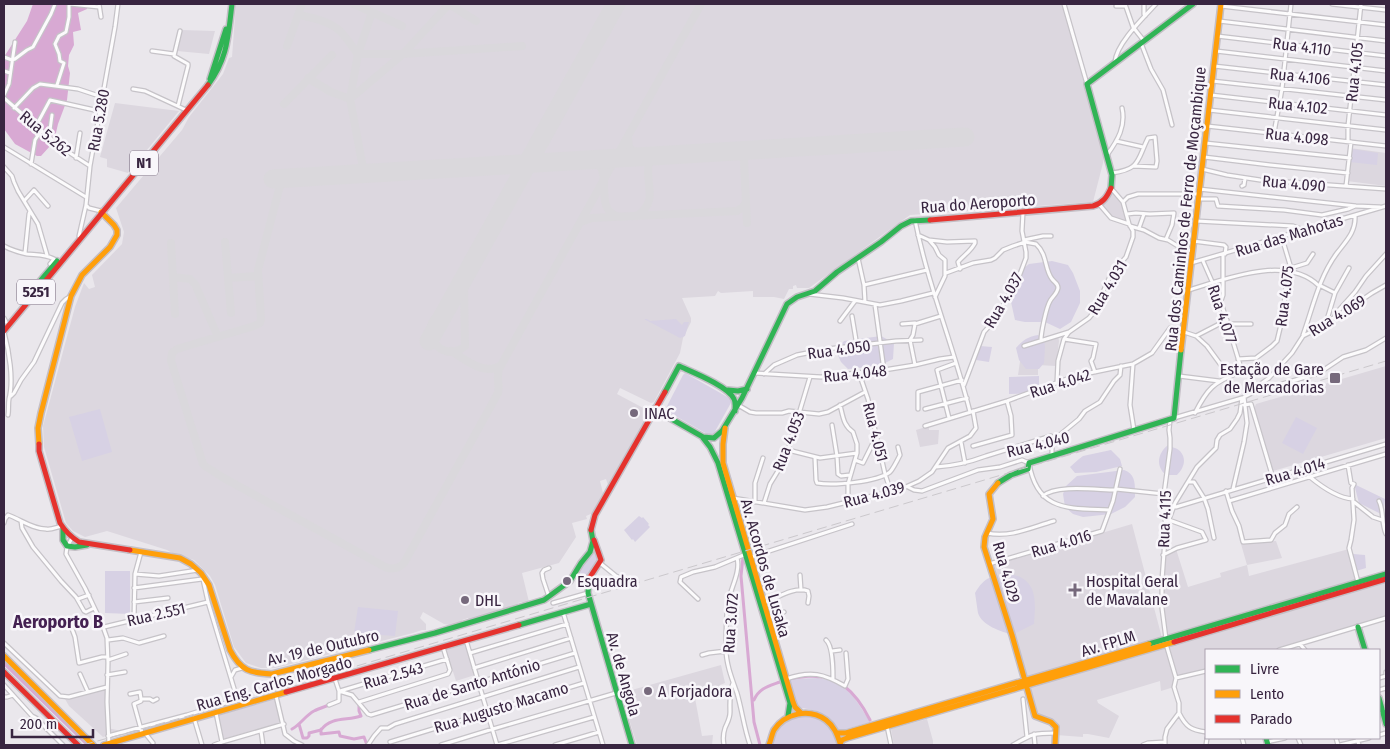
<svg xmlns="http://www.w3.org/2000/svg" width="1390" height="749" viewBox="0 0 1390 749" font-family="'Fira Sans Condensed',sans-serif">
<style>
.built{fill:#dcd7df}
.green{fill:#d7d1e4}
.water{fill:#d8a9d3}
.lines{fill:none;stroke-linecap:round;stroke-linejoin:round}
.canal{stroke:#d8a9d3;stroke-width:3}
.river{stroke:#d8a9d3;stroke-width:5}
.taxiway{stroke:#dad8dc;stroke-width:8}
.runway{stroke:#dad8dc;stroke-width:19}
.street-casing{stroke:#c6c3c8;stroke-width:5.5}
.fast-casing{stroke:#c4bfc6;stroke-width:8}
.slow-casing{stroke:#c4bfc6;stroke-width:8}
.jam-casing{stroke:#c4bfc6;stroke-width:8}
.street{stroke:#fcfbfc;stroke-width:3}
.fast{stroke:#30b455;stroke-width:5}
.slow{stroke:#ff9f0a;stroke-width:5}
.jam{stroke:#e5322d;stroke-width:5}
.rail{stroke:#cbc8cc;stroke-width:1;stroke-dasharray:10 5;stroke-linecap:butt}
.poi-dot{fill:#76697c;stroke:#f8f6fa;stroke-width:2}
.labels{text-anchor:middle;stroke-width:5;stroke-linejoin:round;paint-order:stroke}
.shield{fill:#f8f6fa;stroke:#726478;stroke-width:1}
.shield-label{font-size:15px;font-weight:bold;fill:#382540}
.street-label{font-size:16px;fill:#382540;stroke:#f8f6fa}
.poi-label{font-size:16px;fill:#382540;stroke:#f8f6fa;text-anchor:start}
.neighbourhood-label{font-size:18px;font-weight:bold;fill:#442152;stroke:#f8f6fa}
</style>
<rect width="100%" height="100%" fill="#eae7ec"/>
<path class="built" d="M236,4h827l20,69 -1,3 22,79 -1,8 -10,39 -183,13 -101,73h-12l-1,-3 -3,1v3h-4l-5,10 -10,-2h-21v-6l-32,2 -3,-2 -3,5 -33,2 9,20v4l-8,16 -3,15 -26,49 -3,1 -31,-15 -3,6 30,16v9l-39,66 -2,-6 -6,2 3,12 -10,20 -7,3 1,3 -15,4 4,14 -17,26 -37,10 7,29 -6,2 -1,-2 -4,1 -1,3 -48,14 -1,-2 -6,2v2l-13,3 -5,-1 -21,-12 -3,6 6,6v6h-4l-9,3 -138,35h-14l-15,-5 -12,-16 -19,-62 -5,-9 -16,-16 -20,-6 -7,-4 -60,-19 -22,6 -12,-6 -7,-8 -22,-76 -1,-21 32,-119 9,-24 5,6 6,-2 -3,-12 30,-31 2,-12 -8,-24 66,-78 7,-13 34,-43 6,-16 3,-1z
M181,30l34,1 -6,23 -32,-3z
M115,103l64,8 -51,62 -21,-6v-8l-7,-2z
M1350,148l36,5v33l-39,-5z
M1112,190l11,13 5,19 -11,-2 -6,-3 -9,-12z
M1058,336l1,5 -3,25 -18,-1v10h-20l4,-27z
M1386,366v72l-113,33 -19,-62 2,-5z
M929,426v4h10l-1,14 -18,3 -4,-17z
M1132,524l30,114 4,-2 -4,-28 1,-52 13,-7 12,38 33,-10 -1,-4 27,-8 -6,-21 35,-3 6,17 -35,7 2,11 100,-27 10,38 27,-8v39l-107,32h-73v21l-30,7 -2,9 -13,4 -1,-10 -63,19 1,3 21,13 -10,22 -21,-4h-5v3l-27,-2v-8l-18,-9 -14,-41 -30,-112z
M466,644l9,31 -19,6 -10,-31z
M721,665l4,18 -5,2 1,6 -26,7 7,38 11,-1 -1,10h-75l-16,-52z
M107,688v40l15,3 -19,6 -34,-31 -4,-7 7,-2z
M276,699l7,23 -60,17 -6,-23z
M927,719l6,22v4h-39l-3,-16z"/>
<path class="green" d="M1352,149l26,4 -1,12 -27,-3z
M1052,261l16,4 5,8 7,18v12l-9,19 -11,7 -15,-7h-20l-10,-2 -4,-18 4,-19 4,-11 10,-8z
M644,319h3l3,2 26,-2 6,6 2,-3h5l-4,14 -5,2z
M1038,335l6,4 1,8 -1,16 -5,6h-13l-7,-9 -3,-12c7,-8 11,-11 22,-13z
M881,336l13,7 -1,16 -14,7 -31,3 -7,-7 -5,-11 8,-10z
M980,346l12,1 -3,15 -13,-2z
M685,373l46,26 1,2 -19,34 -6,-1 -42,-24 18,-35z
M1039,376v17l-30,1v-17z
M100,409l12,43 -30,9 -13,-44z
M1296,417l21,11 -14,26 -21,-11z
M1168,445c3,2 9,3 12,6 7,8 4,17 -3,24h-11c-11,-9 -8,-22 2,-30z
M1111,450l9,9 2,7 -26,6 -21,1 -5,-6 9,-8 4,-3z
M1124,470c12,4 11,15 11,27l-10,10 -14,7 -28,3 -10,-3 -8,-7 -2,-13 3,-8 11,-10z
M1354,484l31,15 -2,16 -24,-12z
M639,516l3,2 1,-1 6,7 -1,1 2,2 -15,15 -2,-3 -1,1 -8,-10z
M593,552l5,2 1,5 -13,19 -7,3c-1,-2 -2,-3 -2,-4 -1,-5 11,-22 16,-25z
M1353,554l12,1 1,13 -10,3z
M105,571h25v43l-25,-1z
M1010,574c4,1 9,2 12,4 16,9 13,30 12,46l-22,11c-11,-4 -30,-9 -34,-22 -1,-6 -2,-14 -3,-20 10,-17 17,-17 35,-19z
M358,607l40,4 -3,25 -41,-3z
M818,678c30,5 37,20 52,44l-31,9c-6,-10 -15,-18 -26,-21 -7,-2 -11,0 -17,-5l-7,-26z
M799,716c21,-1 33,8 38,29h-64c3,-16 11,-24 26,-29z"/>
<path class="water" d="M33,4h54v5l-9,4 3,17 -8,2 1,13 -5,10 -1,11 2,7 -3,27 -9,24 -3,13 -5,9 -9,10h-4l-22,-12 -11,-15v-72l23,-36z"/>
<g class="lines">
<path class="canal" d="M741,556l2,1 -2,19 13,146 6,23
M793,678l17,-2 12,1
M844,686c12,9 19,20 26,34
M754,700c5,-12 15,-14 26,-18
M299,724l4,14h4l2,-2v-3l12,-3c10,-14 27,-9 40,-14l-2,-5v-8
M292,729c8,-4 14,-14 22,-18 4,-2 10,-4 15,-6
M321,729v5l18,-2 1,4 14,3 10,-2 3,8"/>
<path class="river" d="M4,662l85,83"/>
<path class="taxiway" d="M354,4l48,22
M449,4l27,17
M299,15c14,3 30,6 41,16 7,7 12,16 18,23h45l119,-8
M287,46l15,-42
M308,78l23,14 19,7 53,-45 46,-50
M284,104l48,-49
M628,137l1,10 13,14
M732,151l8,3 4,6 2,-6 7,-4
M603,159l9,-2 5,-4
M589,160c29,4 2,48 28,56
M744,160l3,63
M364,173l-14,-74 8,-45 14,-42
M282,178l-24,92 3,49 -1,4 -6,3 -77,23 -5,4 -1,8 32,103 2,2 17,11 163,90c7,3 13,2 19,-4l94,-170c2,-8 -2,-15 1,-24l202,-365
M637,216c23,-16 7,-32 12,-54l5,-5 10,-2
M581,222l11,-4 145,-7 6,-4 3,-5
M225,242l6,71
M171,243l4,71
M173,277l17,2 5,5 23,53
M228,278l30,-2
M445,312c-32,12 -5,55 20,34l-1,-60 2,-12
M451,351c14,8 34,26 50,14"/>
<path class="runway" d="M273,179l692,-42
M429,341l187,-337"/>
<g class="street-casing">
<path id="street" d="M70,4l29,3
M99,4l2,13
M1064,4l23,80
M1125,4l8,23 11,14
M1144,4v10l1,2
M1332,4l54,6
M1116,6h9
M1221,6l165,19
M1219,21l167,20
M1217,36l169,20
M1141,43l10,26 12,21 9,35
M152,51l22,3
M1216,51l170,20
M4,57l8,3 3,-1 12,-9 6,-3 18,-33 4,-10
M1115,62c1,-18 29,-45 41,-58
M1214,66l172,19
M4,71l6,2
M1212,81l174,19
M57,85l7,-22 -4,-2 -1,-7 -4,-10 4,-8 7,-4 3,-15v-13
M133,89l12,2 41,19
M4,95l5,-11 6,-42
M1211,95l175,20
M4,98l55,48 31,20
M178,106l10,-40v-2l-14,-8 6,-25
M14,108l19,-20 7,-4 38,5 24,8
M1209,110l177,20
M36,126l14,-26 49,11
M1207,126l179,20
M1274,133l8,-44 9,-85
M47,136l3,-6 2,-15
M1116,141l27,6
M1348,141v-15l13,-122
M1205,143l145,15
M4,147l82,50
M1107,155c11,-15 19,-29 15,-47
M1204,157l66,8 78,8
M76,158l4,-25
M31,164l4,-24 6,-9
M4,167l8,9 2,6 4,9 20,33 9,31
M1202,169l25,6 33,5 126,9
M1112,173c29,-4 25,-13 36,-35l7,-1 2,24 -1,6 -23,-1
M1242,186l2,-1 1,-7
M1346,186l5,-44
M1199,189l157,17 24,1
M1198,199h18l2,7 66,4 38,5 26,-6 7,-3
M24,201l10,-11 14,16
M1123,202l5,-5 10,-3h61
M1099,204l12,14 18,6
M86,205l3,3 12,3
M1127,214l9,-1 14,1 24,-1 -2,12 -6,14
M915,220c13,66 39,127 55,192
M1196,221l97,5 11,4
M1130,226l14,4 15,8 9,2 13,8 11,3
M1139,228l5,-14
M918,235l11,5 6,7 4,8 6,5v16l-10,21
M79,236l7,-31 4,-39 25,-139 3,-23
M929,240l18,2 28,-1v2c-4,8 -11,12 -17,19l2,7
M1024,240l19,-4h8
M1193,241l31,4 2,2 -1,7
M4,246c7,4 14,6 23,8 9,1 18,0 27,5l-4,5
M25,253l4,-39 1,-3
M1223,255v24
M858,258l6,27 1,17
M1203,261l18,41 20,66
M1191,263l195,-57
M1291,268l16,-5 6,-9
M946,273l27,-10 18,-3 4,-2 8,-8 10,-4 12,-4 11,2c12,11 8,25 16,35 3,4 6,4 6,9 -1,6 -6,9 -8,13 -4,7 -9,32 -9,39
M864,285l63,-15
M1319,285l16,8
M1189,290c36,-11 98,-36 130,-4
M809,294l34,4 37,7 21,-4 32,-8
M1221,301l2,-6v-16
M875,305l9,65
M852,316l5,30
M1335,316l3,-5 17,-19 11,-16 20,-22
M4,318l2,4
M840,321l15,-20
M1326,323l9,-30 14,-25
M902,324l13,-1
M1228,324h23
M4,332c5,19 10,48 5,67 -1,5 0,11 -1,16
M1184,332l12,4 11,10 22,30
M1303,335c10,-28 16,-58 34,-82 9,-12 19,-21 18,-37
M1196,336l31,-16
M1064,339l32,5 -3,14 -2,3 4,11
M1024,346l45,-14
M1238,359l18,-1 16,-12 5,-5 6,-25 3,-30 5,-18 -9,-30
M1133,364l-3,41 4,25
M915,365l-5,-25 3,-5 2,-11 26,-8
M754,373l67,4 63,-7 31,-5 25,-6 14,-2
M859,373l9,26 17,75 6,18
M764,374l10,-9 23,-10 30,-6 69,-8 25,-1
M1179,376l40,5
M1057,382l1,-21 6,-22 5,-7 20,-14 5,-6 17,-38 15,-17 7,-20v-6l-4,-7 -6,-22 -12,-14
M964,385l20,-53 11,-12 25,-46 6,-16v-6l-4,-21 1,-19
M1252,392l3,-4 14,-10 23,-25 11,-17 18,-9 9,-7 20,-12 22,-15 14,-8
M11,396l3,-3 7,-13 13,-18 28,-59 4,-4 5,-3
M738,405l12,7 6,1h26l7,-2 30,3 9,-2 37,-20
M840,405c3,11 3,20 13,27l4,12v9l-9,31v17
M1244,405l7,-1 22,74
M918,409v-17l44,-12
M925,409l42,-11
M1195,413c12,-24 19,-31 43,-40
M949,418l-12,-48 19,-7
M1174,418l68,-20 10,-5 67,-20 24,-16 23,-7 20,-12
M832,425l5,31 1,18 3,2 9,-1
M925,426l82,-25 68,-25 58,-12 19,-11 18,-25 14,1
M961,442l4,21
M973,446l39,-11 -1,-19 -4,-15
M788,450l32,8 37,-5
M1052,455v-11l4,-6 23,-19 6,-8 15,-9 14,-21 6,-6 1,-9
M815,458l1,22 1,3c16,3 60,-1 73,-11 3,-3 8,-13 10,-17l-2,-8
M855,460l8,3 10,-20 5,-1
M1348,465l3,18 3,1 -2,4 2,32 -3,20 -2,8 9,34
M936,467c18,-1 34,-5 50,-11l65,-20
M1310,477c12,10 27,21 43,22
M1188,482h6l10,16 4,11 6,29
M908,487l6,3 8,1 56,-21 22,-3 22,-7 7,3c8,49 40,45 80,47
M1116,489l48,5
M1233,489l11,-47 3,-19 -3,-26
M1226,491l6,20 7,15 4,16 28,-2 4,-7 10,-8 4,-11 8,-7
M1043,496c13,-12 55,-6 72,-6
M733,498l72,12 22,-3 74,-18 18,-8 13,-9 16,-24 22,-12 6,-8 -3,-17
M1229,501l157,-47
M1379,501c5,9 2,21 7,33
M755,502v-19l8,-25
M1354,502l19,15 9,3
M764,503l6,-19 11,-18 7,-16 22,-73
M1164,506l12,1 210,-63
M21,521l1,7 11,19 28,34 15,16 8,14 2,1 8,-4
M4,523l1,-4 3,-4c12,4 24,14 38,14 5,1 11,-2 16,-3
M1167,525l8,-22 22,-36 19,-19 1,-8 3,-5 10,-6 7,-10 3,-6 2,-15
M987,533c24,5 45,-6 67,-12
M72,538l-5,9 -1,7 19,34 17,36 5,14 1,25 -1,39 2,42
M1163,555l14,-7 29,-8 -4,-8 -33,-12
M751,557l101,-33
M737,558c4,14 -7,31 -9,45 -2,13 -2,32 -2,46 0,15 6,30 11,44 5,17 7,35 13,52
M600,563l16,13 7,3
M989,564l113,-33 11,-30 7,-32
M135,574l24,2 39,-6
M800,575l1,15
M134,588l68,-9
M549,597l-6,-18 -1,-6 2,-3 5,-2
M78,599l11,-4
M698,599l-18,-17 1,-5 12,-5 22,-5 31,-13
M134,602l34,-4
M553,603l35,-10
M764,603c13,-5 30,-17 44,-12l1,5 -1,7
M563,612l40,133
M768,618l16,-6
M134,619l1,-45 6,-22
M104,627l104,-25
M72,629l3,8 4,26 23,-6h6
M1166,639l-4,-31v-28l4,-55 -2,-11v-20l6,-45v-11l-1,-8 1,-10
M108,640l15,-2 16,5 25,-7
M466,640l31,105
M826,640c7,6 7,28 7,39
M4,643l56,53 9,1 38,-10
M1300,644l5,6
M1279,650l107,-32
M832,651l8,-1
M470,653l97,-29
M702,655l7,-2 17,-2
M108,660l18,-6
M474,668l97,-30
M80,674l8,18
M107,675l18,-3
M231,677l4,-7 7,-2
M1176,678l30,-7
M1379,678l7,-2v-4
M786,679c25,-9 38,-5 59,7l3,-7 -2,-26
M4,685l28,31 4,2 27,27
M1379,690l7,-2
M339,691l13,4 16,19 3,1 204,-62
M340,691l107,-32
M130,694l10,-2 1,7
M276,696l9,38 9,7 8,4
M4,697h3l6,-2
M1023,699l4,38
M359,702l89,-28 2,-4 -7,-23
M329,705l10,-4v-10l-4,-12
M1379,712l7,-2
M216,713l6,29
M1179,713c7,14 12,17 27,19
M194,718l8,27
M887,726l4,19
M261,731l2,14
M142,733l-8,-29 7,-3v-2h9l3,2 4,-2
M145,733l8,10
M1034,734l1,11
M1379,735l7,-2
M108,736l79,-21 48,-15 1,-5 -28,-93 -6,-27
M1242,738l2,7
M1298,738l3,7
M1336,738l2,7
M1357,738l2,7
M390,742l194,-59
M1267,742l18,-4
M214,745l8,-3 62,-18
M368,745l6,-9 7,-8h7l7,-4 184,-57
M441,745l52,-16 123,-36
M497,745l97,-28
M555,745l44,-13
M724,745c-1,-5 -1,-11 1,-17 2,-5 5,-9 5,-16 0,-10 -1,-18 3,-29
M1013,745c19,-11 20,-12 43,-12
M1143,745l5,-2 17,-1
M1165,745v-8l2,-8 12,-16v-10l-5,-16 2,-9 -10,-34
M1206,745l1,-7
M1340,745l29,-7"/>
</g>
<g class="fast-casing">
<path id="fast" d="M210,79l16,-50
M208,85c20,-27 20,-49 24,-81
M1111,188l1,-13 -25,-91 106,-80
M23,301l34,-40
M728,390l10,1 9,-2
M665,392l14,-26c13,6 49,20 55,33 2,4 1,8 1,12
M654,409l49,28 11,1 8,-7 20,-33 45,-94 10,-7 18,-6 22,-19 44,-30 20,-16 10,-5 19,-1
M703,438l7,9 8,16 72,240 -2,13
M998,483l13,-8 17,-6 1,-6 145,-45 7,-68
M63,528v12l4,6 8,1 12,-2
M589,578l-1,15 44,152
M519,625l72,-21
M1358,627l7,23
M1149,644l237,-70
M369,650l66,-17 109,-33 26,-19 11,-18 9,-11 3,-11 -2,-11
M1379,698l7,26
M1266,738l2,7"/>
</g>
<g class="slow-casing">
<path id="slow" d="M1181,350l40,-346
M725,428l-2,16v19l70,239 2,5 6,6
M39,444l-1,-16 3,-15 30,-117 11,-21 28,-28 7,-12v-5l-3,-5 -13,-13
M998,483l-9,11 4,25 -8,18 -1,10 28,88 23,81 16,6 5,5 -1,18
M130,550l50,8 11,6 10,9 8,12 21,65c11,21 20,23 42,24l97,-24
M4,656l89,89
M837,733h9l303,-89
M840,744l2,-4 5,-2 327,-96
M104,745l182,-53
M769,745c2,-5 3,-11 5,-15 11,-17 35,-22 52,-10 8,6 11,14 14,23"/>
</g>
<g class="jam-casing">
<path id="jam" d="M930,220l163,-14c10,-3 14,-9 18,-18
M4,331l204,-246
M39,444v7l21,72c5,8 11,14 19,19l51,8
M591,530l4,-15 70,-123
M580,582l10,-5 11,-17 -7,-20
M1174,642l212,-63
M4,672l74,73
M286,692l233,-67"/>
</g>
<use href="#street" class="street"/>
<use href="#fast" class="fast"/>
<use href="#slow" class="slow"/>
<use href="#jam" class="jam"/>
<path class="rail" d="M83,745l105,-29 1198,-355"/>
</g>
<g class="poi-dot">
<rect x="1329" y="372" width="12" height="12" rx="2.5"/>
<circle cx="634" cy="413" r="5"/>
<circle cx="567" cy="581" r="5"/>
<path d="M1072.5 582.5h5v5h5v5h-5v5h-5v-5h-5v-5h5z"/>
<circle cx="465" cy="600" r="5"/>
<circle cx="648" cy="691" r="5"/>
</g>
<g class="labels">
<g class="shield">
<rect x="130" y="150.5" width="28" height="25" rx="4"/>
<rect x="17" y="279.5" width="38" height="25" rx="4"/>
</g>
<g class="shield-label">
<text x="144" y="168">N1</text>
<text x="36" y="297">5251</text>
</g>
<g class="street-label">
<text transform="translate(1302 46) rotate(7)" y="6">Rua 4.110</text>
<text transform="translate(1354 72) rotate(-84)" y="6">Rua 4.105</text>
<text transform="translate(1300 76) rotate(6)" y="6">Rua 4.106</text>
<text transform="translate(1298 105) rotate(6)" y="6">Rua 4.102</text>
<text transform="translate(98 120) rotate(-80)" y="6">Rua 5.280</text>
<text transform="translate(46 133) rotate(39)" y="6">Rua 5.262</text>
<text transform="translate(1297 136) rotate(6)" y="6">Rua 4.098</text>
<text transform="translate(1294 183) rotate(5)" y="6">Rua 4.090</text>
<text transform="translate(978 203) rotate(-4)" y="6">Rua do Aeroporto</text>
<text transform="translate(1185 209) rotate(-84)" y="6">Rua dos Caminhos de Ferro de Moçambique</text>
<text transform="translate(1289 235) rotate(-17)" y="6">Rua das Mahotas</text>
<text transform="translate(1107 287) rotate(-59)" y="6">Rua 4.031</text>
<text transform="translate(1284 296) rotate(-83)" y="6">Rua 4.075</text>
<text transform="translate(1003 300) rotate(-60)" y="6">Rua 4.037</text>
<text transform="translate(1223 314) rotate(71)" y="6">Rua 4.077</text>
<text transform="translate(1337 315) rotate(-32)" y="6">Rua 4.069</text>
<text transform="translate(839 349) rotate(-8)" y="6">Rua 4.050</text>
<text transform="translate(855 373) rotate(-6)" y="6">Rua 4.048</text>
<text transform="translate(1060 383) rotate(-18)" y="6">Rua 4.042</text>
<text transform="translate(876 432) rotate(76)" y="6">Rua 4.051</text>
<text transform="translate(788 441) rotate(-69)" y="6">Rua 4.053</text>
<text transform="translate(1038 444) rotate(-14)" y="6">Rua 4.040</text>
<text transform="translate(1295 471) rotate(-17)" y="6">Rua 4.014</text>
<text transform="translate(874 494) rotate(-15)" y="6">Rua 4.039</text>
<text transform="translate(1164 519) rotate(-88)" y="6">Rua 4.115</text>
<text transform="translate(1061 543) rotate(-17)" y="6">Rua 4.016</text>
<text transform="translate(766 568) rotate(74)" y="6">Av. Acordos de Lusaka</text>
<text transform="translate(1007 572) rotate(74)" y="6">Rua 4.029</text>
<text transform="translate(156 614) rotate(-13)" y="6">Rua 2.551</text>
<text transform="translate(730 623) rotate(-86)" y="6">Rua 3.072</text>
<text transform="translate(1108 643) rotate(-17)" y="6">Av. FPLM</text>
<text transform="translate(323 647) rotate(-13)" y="6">Av. 19 de Outubro</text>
<text transform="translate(624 674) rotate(74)" y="6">Av. de Angola</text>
<text transform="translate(393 675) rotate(-16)" y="6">Rua 2.543</text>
<text transform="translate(274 683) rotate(-16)" y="6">Rua Eng. Carlos Morgado</text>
<text transform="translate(472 684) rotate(-17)" y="6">Rua de Santo António</text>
<text transform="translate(501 707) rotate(-17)" y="6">Rua Augusto Macamo</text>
</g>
<g class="poi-label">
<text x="1324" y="375" text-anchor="end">Estação de Gare<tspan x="1324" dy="18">de Mercadorias</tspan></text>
<text x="644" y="419">INAC</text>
<text x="577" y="587">Esquadra</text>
<text x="1086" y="587">Hospital Geral<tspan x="1086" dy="18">de Mavalane</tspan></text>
<text x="475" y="606">DHL</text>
<text x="658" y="697">A Forjadora</text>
</g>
<g class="neighbourhood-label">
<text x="58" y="628">Aeroporto B</text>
</g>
</g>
<rect width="1390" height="749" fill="none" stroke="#382540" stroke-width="10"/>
<rect x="1205" y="649" width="175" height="90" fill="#f8f6fa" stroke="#aba2b0"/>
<rect x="1215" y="665" width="25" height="8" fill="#30b455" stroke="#aba2b0"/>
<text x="1250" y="674" font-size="15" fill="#382540">Livre</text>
<rect x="1215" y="690" width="25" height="8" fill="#ff9f0a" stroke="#aba2b0"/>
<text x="1250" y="699" font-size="15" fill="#382540">Lento</text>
<rect x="1215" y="715" width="25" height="8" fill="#e5322d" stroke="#aba2b0"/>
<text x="1250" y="724" font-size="15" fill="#382540">Parado</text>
<path d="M12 729v8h81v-8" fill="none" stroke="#382540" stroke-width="2.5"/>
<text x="20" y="729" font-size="15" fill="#382540" stroke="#f8f6fa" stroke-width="4" paint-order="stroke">200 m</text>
</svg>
